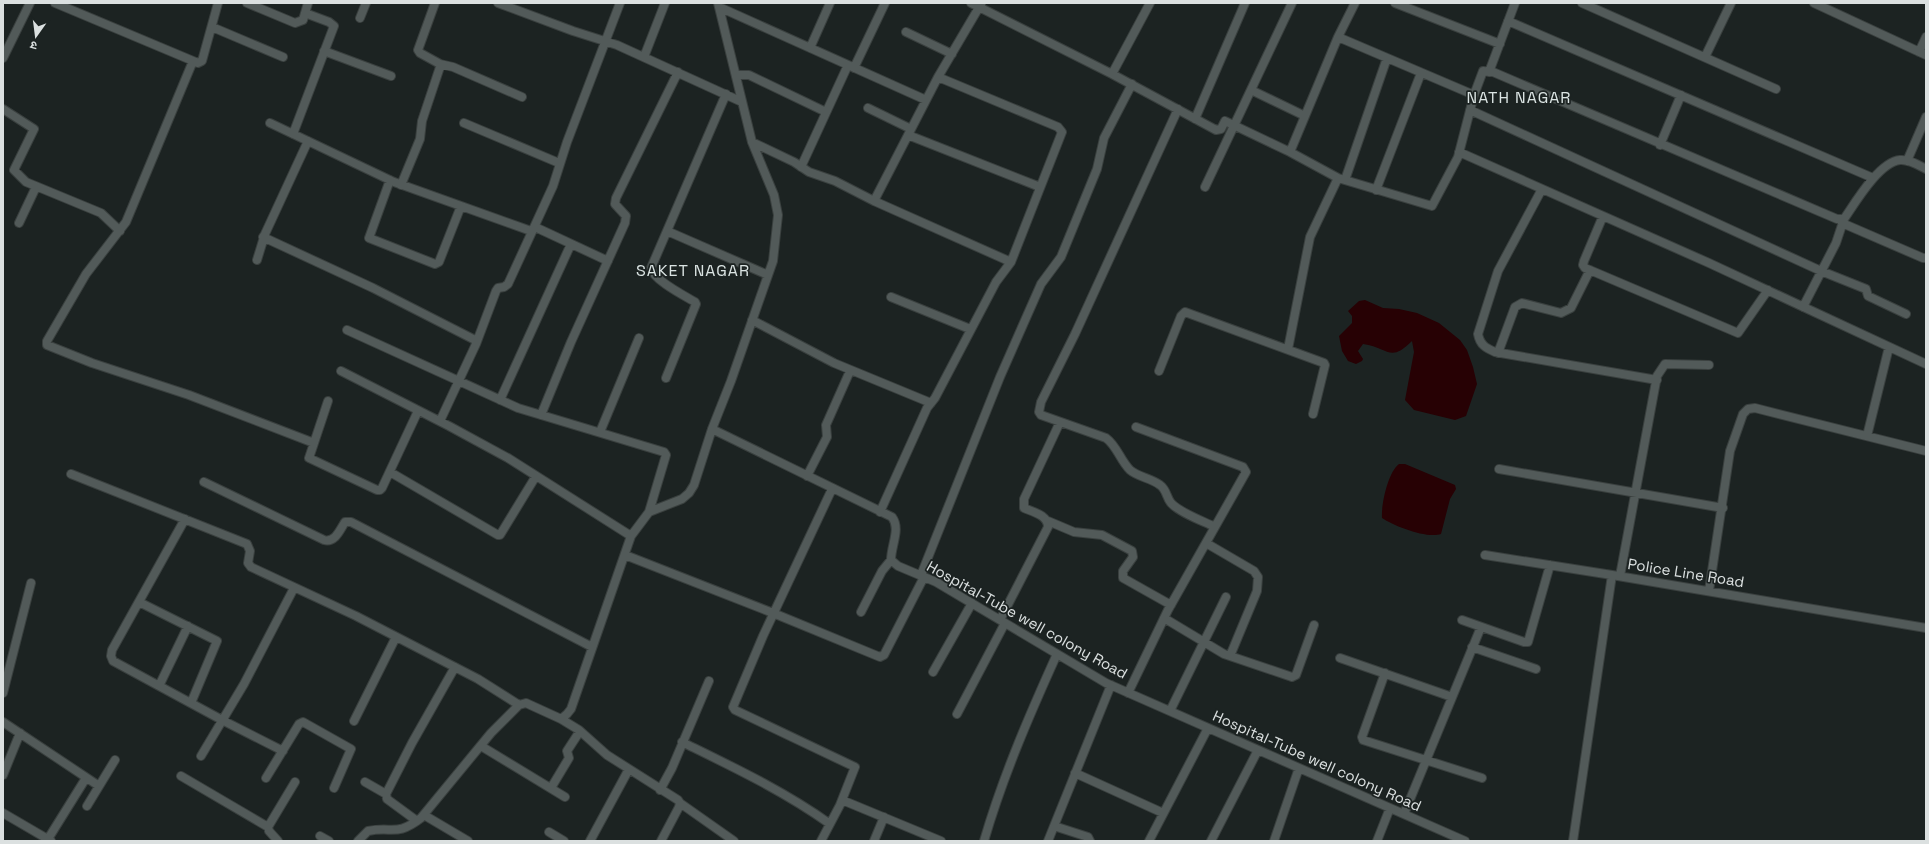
<svg xmlns="http://www.w3.org/2000/svg" width="1929" height="844" viewBox="0 0 1929 844" font-family="'Space Grotesk','Noto Sans Devanagari',sans-serif">
<style>
.water{fill:#270104}
.lines{fill:none;stroke-linecap:round;stroke-linejoin:round}
.minor-casing{stroke:#3a403f;stroke-width:10}
.minor{stroke:#525a59;stroke-width:8}
.labels{text-anchor:middle;stroke-width:3.5;stroke-linejoin:round;paint-order:stroke}
.street-label{font-size:15px;fill:#dbe0e0;stroke:#1c2322}
.neighbourhood-label{font-size:16px;letter-spacing:1px;fill:#dbe4e3;stroke:#1c2322}
</style>
<rect width="100%" height="100%" fill="#1c2322"/>
<path class="water" d="M1365,300l18,8 16,1 18,4 22,10 21,17 7,10 6,17 4,17 -11,32 -11,4 -41,-10 -9,-10 9,-48 -2,-11c-22,22 -23,7 -49,3l-5,7 5,8 -1,2 -6,3 -8,-3 -6,-10 -3,-15 13,-13v-7l-4,-5 11,-10z
M1399,464h6l50,21 1,4 -6,10 -9,35c-14,5 -47,-8 -59,-16 -1,-13 6,-46 17,-54z"/>
<g class="lines">
<g class="minor-casing">
<path id="minor" d="M55,3l143,60 4,-2 16,-58
M247,3l48,20 8,-3 5,-17
M498,3l75,28 44,14 125,57
M971,3l141,71 104,56 5,-1 4,-8 65,31 48,26 -28,59 -22,112
M1395,3l105,41
M1582,3l194,86
M1814,3l112,52
M719,7l207,93
M360,18l6,-15
M1508,21l365,157
M212,27l71,30
M906,32l46,22
M1338,37l136,58
M810,48l20,-45
M324,51l67,25
M1919,52l7,-15
M644,57l21,-54
M1705,57l26,-54
M3,58l27,-55
M193,61l-67,161 -40,52 -39,67v4l45,18 97,32 125,48
M440,64l13,3 69,30
M854,68l31,-65
M1489,72l26,-69
M1112,74l38,-71
M736,75h13l77,37
M1251,90l54,26
M868,108l43,21
M3,109l31,20 -20,41 12,12 75,31 19,18
M1178,109l-103,225 -34,68 -2,10 2,3 65,23c11,8 14,22 24,32 8,7 21,8 30,15 7,5 6,12 11,18 9,10 32,18 44,24
M1470,110l351,161 45,18 2,7 38,18
M1195,119l50,-116
M270,123l124,59 137,49
M464,123l95,40
M293,134l41,-108 -5,-4 -24,-9
M908,135l132,52
M752,142l42,20 15,10 26,9 39,20 137,61
M1660,145l21,-50
M1290,152l48,-115 17,-34
M1459,152l250,111 217,101
M1907,161l19,-44
M801,167l47,-102
M1338,178l94,28 26,-49 16,-62 9,-24 10,1 344,147h7c11,-16 35,-57 56,-59 9,-1 18,5 26,9
M390,180l-21,58 66,26 4,-2 22,-56
M1345,180l42,-122
M401,185l19,-46 2,-18 18,-54v-3l-20,-11 -2,-3 17,-47
M1205,187l87,-184
M1542,189l-44,82 -20,63c2,11 8,14 17,18l162,28
M1376,190l45,-117
M874,201l64,-124 43,-73
M1603,216l-19,45 -1,4 2,3 153,65 30,-43
M19,223l17,-36
M1842,223l81,35h3
M535,227l73,34
M667,231l101,44
M263,237l110,51 104,53
M257,260l8,-26 43,-93
M891,297l79,32
M1803,307l33,-64 8,-24
M752,320l82,43 97,40
M347,330l171,78 146,44 2,3 -17,57
M1498,353l17,-46 7,-4 39,10 10,-5 19,-38
M341,371l108,55 59,32 123,78
M1159,371l22,-55 4,-4 139,51 1,2 -12,49
M666,378l30,-74 -1,-2c-10,-6 -42,-22 -44,-34l75,-174
M500,400l71,-156
M328,401l-19,57 68,32h3l2,-2 36,-77
M541,415l30,-73 54,-119 1,-7 -11,-12 1,-6 62,-126
M440,421l36,-77 20,-53 2,-3 6,-1 4,-3 45,-98 14,-44 53,-139
M712,429l180,88c9,12 -1,28 -1,43l7,6 38,16 170,101 359,158
M600,432l39,-94
M1867,436l22,-89
M1499,469l224,39
M390,472l108,63h2l36,-59
M71,474l176,70 3,7 -2,12 3,4 105,49 122,63 41,26
M807,476l20,-39 -1,-12 24,-54
M204,482l120,58c11,3 16,-10 21,-18h6l241,125
M880,512l47,-104 8,-10 61,-116 15,-20 51,-130 -4,-5 -120,-50
M185,519l-73,131 -1,6 2,5 109,59 61,31
M1048,521l26,11 28,3 30,16 1,6 -10,14v7l48,27
M1206,543l48,28 4,6 -1,14 -27,65
M625,555l148,58 107,44 4,-2 40,-78
M1485,555l127,20
M921,575l79,-198 41,-93 20,-27 36,-88 7,-31 28,-54
M1620,576l37,-200 8,-12 44,1
M1709,591l21,-140 13,-37 5,-5 7,-1 171,43
M139,602l78,39 -26,62
M861,612l21,-41 9,-11
M1164,618l60,36 68,23 4,-2 18,-50
M1000,620l48,-93c0,-12 -15,-15 -24,-19v-9l36,-77
M1462,620l62,22h4l22,-77
M1472,647l64,22
M1340,658l112,39
M933,672l39,-69
M1385,673l-23,64 1,3 119,38
M159,686l29,-60
M3,693l28,-110
M1128,693l40,-83 78,-138 -3,-5 -107,-40
M1170,711l56,-114
M957,714l48,-91
M561,719l18,11 28,25 71,45 2,3 -1,4 -18,34
M354,721l42,-84
M3,722l96,64
M682,742c51,25 102,49 148,82
M481,746l84,51
M201,756l43,-72 50,-96
M1075,773l88,40
M3,775l17,-42
M181,776l87,51
M266,778l33,-54 4,-2 48,27 -17,39
M365,782l21,12
M551,788l18,-30 -2,-7 13,-20
M660,790l12,-22 37,-87
M842,800l99,41
M680,803l54,38
M87,806l28,-46
M3,813l48,28
M1404,814l77,-187
M424,815l44,26
M417,821l-30,-22 -1,-5 26,-51 43,-76
M1054,826l34,11 2,4
M549,832l15,9
M320,836l9,5
M48,839l38,-61
M278,841l-9,-10 -1,-4 27,-45
M358,841l10,-10c25,-5 28,6 53,-13l70,-85 28,-28 7,-2 35,16 6,-5 4,-5 60,-173 18,-24 33,-13 7,-6 5,-8 18,-56 19,-48 42,-120 5,-46 -4,-20 -22,-53 -34,-139
M590,841l39,-72
M821,841l19,-36 15,-38 -120,-57 -2,-3 30,-71 69,-147
M874,841l10,-24
M984,841c19,-65 45,-125 73,-187
M1048,841l63,-156
M1149,841l59,-113
M1211,841l47,-91
M1274,841l25,-73
M1377,841l13,-33
M1573,841l39,-266 314,53"/>
</g>
<use href="#minor" class="minor"/>
</g>
<g class="labels">
<g class="street-label">
<text transform="translate(1686 573) rotate(9)" y="5">Police Line Road</text>
<text transform="translate(1027 620) rotate(29)" y="5">Hospital-Tube well colony Road</text>
<text transform="translate(1317 761) rotate(24)" y="5">Hospital-Tube well colony Road</text>
</g>
<g class="neighbourhood-label">
<text x="1519" y="103">NATH NAGAR</text>
<text x="693" y="276">SAKET NAGAR</text>
</g>
</g>
<rect width="1929" height="844" fill="none" stroke="#dbe0e0" stroke-width="8"/>
<g transform="translate(36 36) rotate(194)" stroke="#1c2322" stroke-width="3" paint-order="stroke">
<path d="M0-3L7 15L0 10L-7 15Z" fill="#dbe0e0"/>
<text y="-6" font-size="11" font-weight="bold" text-anchor="middle" fill="#dbe0e0">उ</text>
</g>
</svg>
